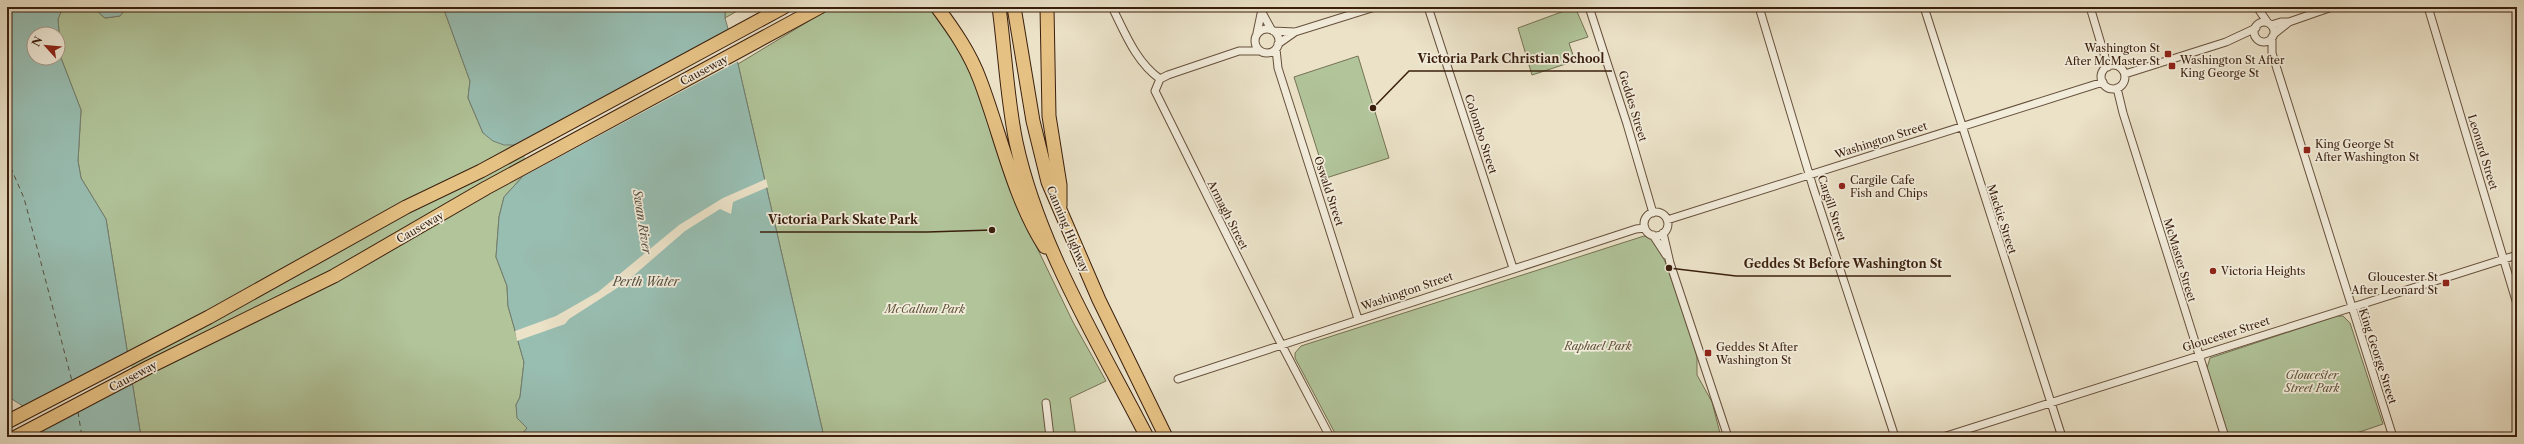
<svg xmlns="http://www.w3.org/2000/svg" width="2524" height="444" viewBox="0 0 2524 444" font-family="'Libre Caslon Text',serif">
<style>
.green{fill:#b1c49a;stroke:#767254}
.water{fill:#98beb2;stroke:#727e70;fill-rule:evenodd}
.pier{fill:#ebe2c8}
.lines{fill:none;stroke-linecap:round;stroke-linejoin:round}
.ferry{stroke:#564f3f;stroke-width:1;stroke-dasharray:5 4;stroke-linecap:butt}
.street-casing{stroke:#66503c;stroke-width:9}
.highway-casing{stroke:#3a1f0d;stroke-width:15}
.street{stroke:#f2ecdb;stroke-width:7}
.highway{stroke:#e6c184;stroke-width:13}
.poi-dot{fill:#8f2418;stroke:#f2ecdb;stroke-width:1.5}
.labels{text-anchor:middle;stroke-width:3.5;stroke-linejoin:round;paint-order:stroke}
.poi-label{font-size:11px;fill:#3a1f0d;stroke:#f2ecdb;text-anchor:start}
.street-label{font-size:11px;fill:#3a1f0d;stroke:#f2ecdb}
.park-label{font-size:11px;font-style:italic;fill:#5e5137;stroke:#f2ecdb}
.water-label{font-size:12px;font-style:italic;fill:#564f3f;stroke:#f2ecdb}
.leader{fill:none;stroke:#3a1f0d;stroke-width:1.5}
.callout-dot{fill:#3a1f0d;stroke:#f2ecdb;stroke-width:1.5}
.callout-label{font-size:12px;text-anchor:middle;font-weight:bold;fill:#3a1f0d;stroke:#f2ecdb;stroke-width:3.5;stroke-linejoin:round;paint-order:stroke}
</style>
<rect width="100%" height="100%" fill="#ebe2c8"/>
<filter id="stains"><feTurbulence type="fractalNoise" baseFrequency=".005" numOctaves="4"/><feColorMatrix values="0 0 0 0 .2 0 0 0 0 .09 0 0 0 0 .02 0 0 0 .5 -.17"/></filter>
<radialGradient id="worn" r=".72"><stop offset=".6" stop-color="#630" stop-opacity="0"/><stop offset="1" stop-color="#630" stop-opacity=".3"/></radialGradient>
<path class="green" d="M63,7h29l13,11 15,-2 7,-9h316l27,74 -2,17 15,35 40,12 4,12 -2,17 -21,23 -5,20 -3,40 11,29 1,20 16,56 -4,35 -4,8 2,13 9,10 -7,9h-379l-35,-218 -25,-41 -3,-17 3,-51 -20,-52 -3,-39z
M725,7h19l-19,11z
M832,7h98l29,42 19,35 47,139 48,99 33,59 -36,17 6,39h-252l-86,-373z
M1575,7l13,30 -19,6 6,18 -43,14 -14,-47z
M1358,56l31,102 -63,20 -32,-101z
M1644,236l11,4 12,26 26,77 4,14v18l15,27 9,35h-384l-42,-79v-5l6,-7z
M2337,316h6l7,7 33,101 -38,13h-117l-21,-69 3,-10z"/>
<path class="water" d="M7,7h56l-5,12 3,39 20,52 -3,51 3,17 25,41 35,218h-103l-12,-29 -19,-12zM34,34h24v24h-24z
M92,7h35l-7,9 -15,2z
M443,7h282v11l13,46 86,373h-304l7,-9 -10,-10 -1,-13 4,-8 4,-35 -16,-56 -1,-20 -11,-29 3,-40 5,-20 21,-23 2,-17 -4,-12h-19l-11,-4 -10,-8 -15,-35 2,-17z"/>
<path class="pier" d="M731,31l8,30 -221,118 5,-6 2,-16 -3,-10z
M766,179l2,8 -35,15 -2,12 -11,-5 -35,22 -60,52 -56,36 -4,5 -48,17 -2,-10 41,-15 42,-24 81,-67 44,-27z
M129,352l5,31 -99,52 -11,-26z"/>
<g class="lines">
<path class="ferry" d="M7,159l17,39 48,183
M78,412l4,25"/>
<g class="street-casing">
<path id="street" d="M1112,7c13,26 24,55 48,72
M1259,7l12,22
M1428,7l85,261
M1589,7l38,117 26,89
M1759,7l54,180 82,250
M1924,7l138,430
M2090,7l18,60
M2257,7l11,16
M2428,7l89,297
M2254 32a10 10 0 1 1 20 0a10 10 0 1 1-20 0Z
M2271,25l10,-3h8
M1255 41a12 12 0 1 1 24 0a12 12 0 1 1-24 0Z
M1273,31l22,1 80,-25
M1257,33l4,-19
M2274,34l15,-12 43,-15
M2272,37v16l121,384
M1278,44l17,-12
M1276,49l2,19 80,251
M1260,51h-21l-71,24 -8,4 -5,12 122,245 53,101
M2101 77a12 12 0 1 1 24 0a12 12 0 1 1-24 0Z
M2125,74l101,-32 30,-14
M2117,88l6,25 102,324
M1644 224a12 12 0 1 1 24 0a12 12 0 1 1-24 0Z
M1667,220l436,-138
M1663,233l7,30 58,174
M1653,235l13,20
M1178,379l458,-150 9,-1
M1046,403l4,34
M1943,437l574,-182"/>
</g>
<g class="highway-casing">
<path id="highway" d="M937,7c17,23 33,46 43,73 21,55 33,117 65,167
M999,7c6,45 8,91 17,135 22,103 83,202 131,295
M1014,7l19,114 15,61 51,118 67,137
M1047,7l2,109 11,69v21
M7,422l202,-105 197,-110 75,-36 303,-164
M16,437l133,-70 185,-91 152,-88 334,-181"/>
</g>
<use href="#street" class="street"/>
<use href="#highway" class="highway"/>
</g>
<g class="poi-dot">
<rect x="2164" y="50" width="8" height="8" rx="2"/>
<rect x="2168" y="62" width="8" height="8" rx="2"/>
<rect x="2303" y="146" width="8" height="8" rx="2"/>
<circle cx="1842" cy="186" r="4"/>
<circle cx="2213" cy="271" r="4"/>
<rect x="2442" y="279" width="8" height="8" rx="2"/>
<rect x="1704" y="349" width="8" height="8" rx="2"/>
</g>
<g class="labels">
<g class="poi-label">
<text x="2160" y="52" text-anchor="end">Washington St<tspan x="2160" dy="13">After McMaster St</tspan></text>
<text x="2180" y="64">Washington St After<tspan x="2180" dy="13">King George St</tspan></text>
<text x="2315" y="148">King George St<tspan x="2315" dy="13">After Washington St</tspan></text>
<text x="1850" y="184">Cargile Cafe<tspan x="1850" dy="13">Fish and Chips</tspan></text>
<text x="2221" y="275">Victoria Heights</text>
<text x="2438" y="281" text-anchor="end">Gloucester St<tspan x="2438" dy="13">After Leonard St</tspan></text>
<text x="1716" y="351">Geddes St After<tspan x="1716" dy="13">Washington St</tspan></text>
</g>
<g class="street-label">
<text transform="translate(704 70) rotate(-28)" y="4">Causeway</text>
<text transform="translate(1633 106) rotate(73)" y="4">Geddes Street</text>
<text transform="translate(1481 134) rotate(72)" y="4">Colombo Street</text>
<text transform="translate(1881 140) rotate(-18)" y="4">Washington Street</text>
<text transform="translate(2483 152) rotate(73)" y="4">Leonard Street</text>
<text transform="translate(1329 191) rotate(72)" y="4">Oswald Street</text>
<text transform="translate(1832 208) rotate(72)" y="4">Cargill Street</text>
<text transform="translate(1228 215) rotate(63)" y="4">Armagh Street</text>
<text transform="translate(2002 219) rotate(72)" y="4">Mackie Street</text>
<text transform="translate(420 227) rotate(-30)" y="4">Causeway</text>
<text transform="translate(1068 229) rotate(67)" y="4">Canning Highway</text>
<text transform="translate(2180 260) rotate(73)" y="4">McMaster Street</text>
<text transform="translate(1407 291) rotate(-19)" y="4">Washington Street</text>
<text transform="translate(2226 334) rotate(-18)" y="4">Gloucester Street</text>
<text transform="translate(2378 356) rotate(72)" y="4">King George Street</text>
<text transform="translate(133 376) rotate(-28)" y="4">Causeway</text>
</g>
<g class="park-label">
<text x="925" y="313">McCallum Park</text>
<text x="1598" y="350">Raphael Park</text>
<text x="2312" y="379">Gloucester<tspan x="2312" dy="13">Street Park</tspan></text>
</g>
<g class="water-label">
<text transform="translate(642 222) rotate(81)" y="4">Swan River</text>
<text x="646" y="286">Perth Water</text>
</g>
</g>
<path class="leader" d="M1373 108L1409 71H1612M992 230L927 232H760M1669 268L1736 276H1951"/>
<g class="callout-dot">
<circle cx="1373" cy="108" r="4"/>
<circle cx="992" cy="230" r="4"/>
<circle cx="1669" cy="268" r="4"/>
</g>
<g class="callout-label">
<text x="1511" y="63">Victoria Park Christian School</text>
<text x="843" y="224">Victoria Park Skate Park</text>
<text x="1843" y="268">Geddes St Before Washington St</text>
</g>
<rect width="2524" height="444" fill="none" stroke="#ebe2c8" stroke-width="24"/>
<rect x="8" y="8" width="2508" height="428" fill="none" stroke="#3a1f0d" stroke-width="2"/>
<rect x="12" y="12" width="2500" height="420" fill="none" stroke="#3a1f0d"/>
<g transform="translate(46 46) rotate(297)"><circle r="19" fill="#f2ecdb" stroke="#a89a89"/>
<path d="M0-3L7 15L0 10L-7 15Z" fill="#8f2418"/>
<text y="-6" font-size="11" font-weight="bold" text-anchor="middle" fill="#3a1f0d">N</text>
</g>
<rect width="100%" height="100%" filter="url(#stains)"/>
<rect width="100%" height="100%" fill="url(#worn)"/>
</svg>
